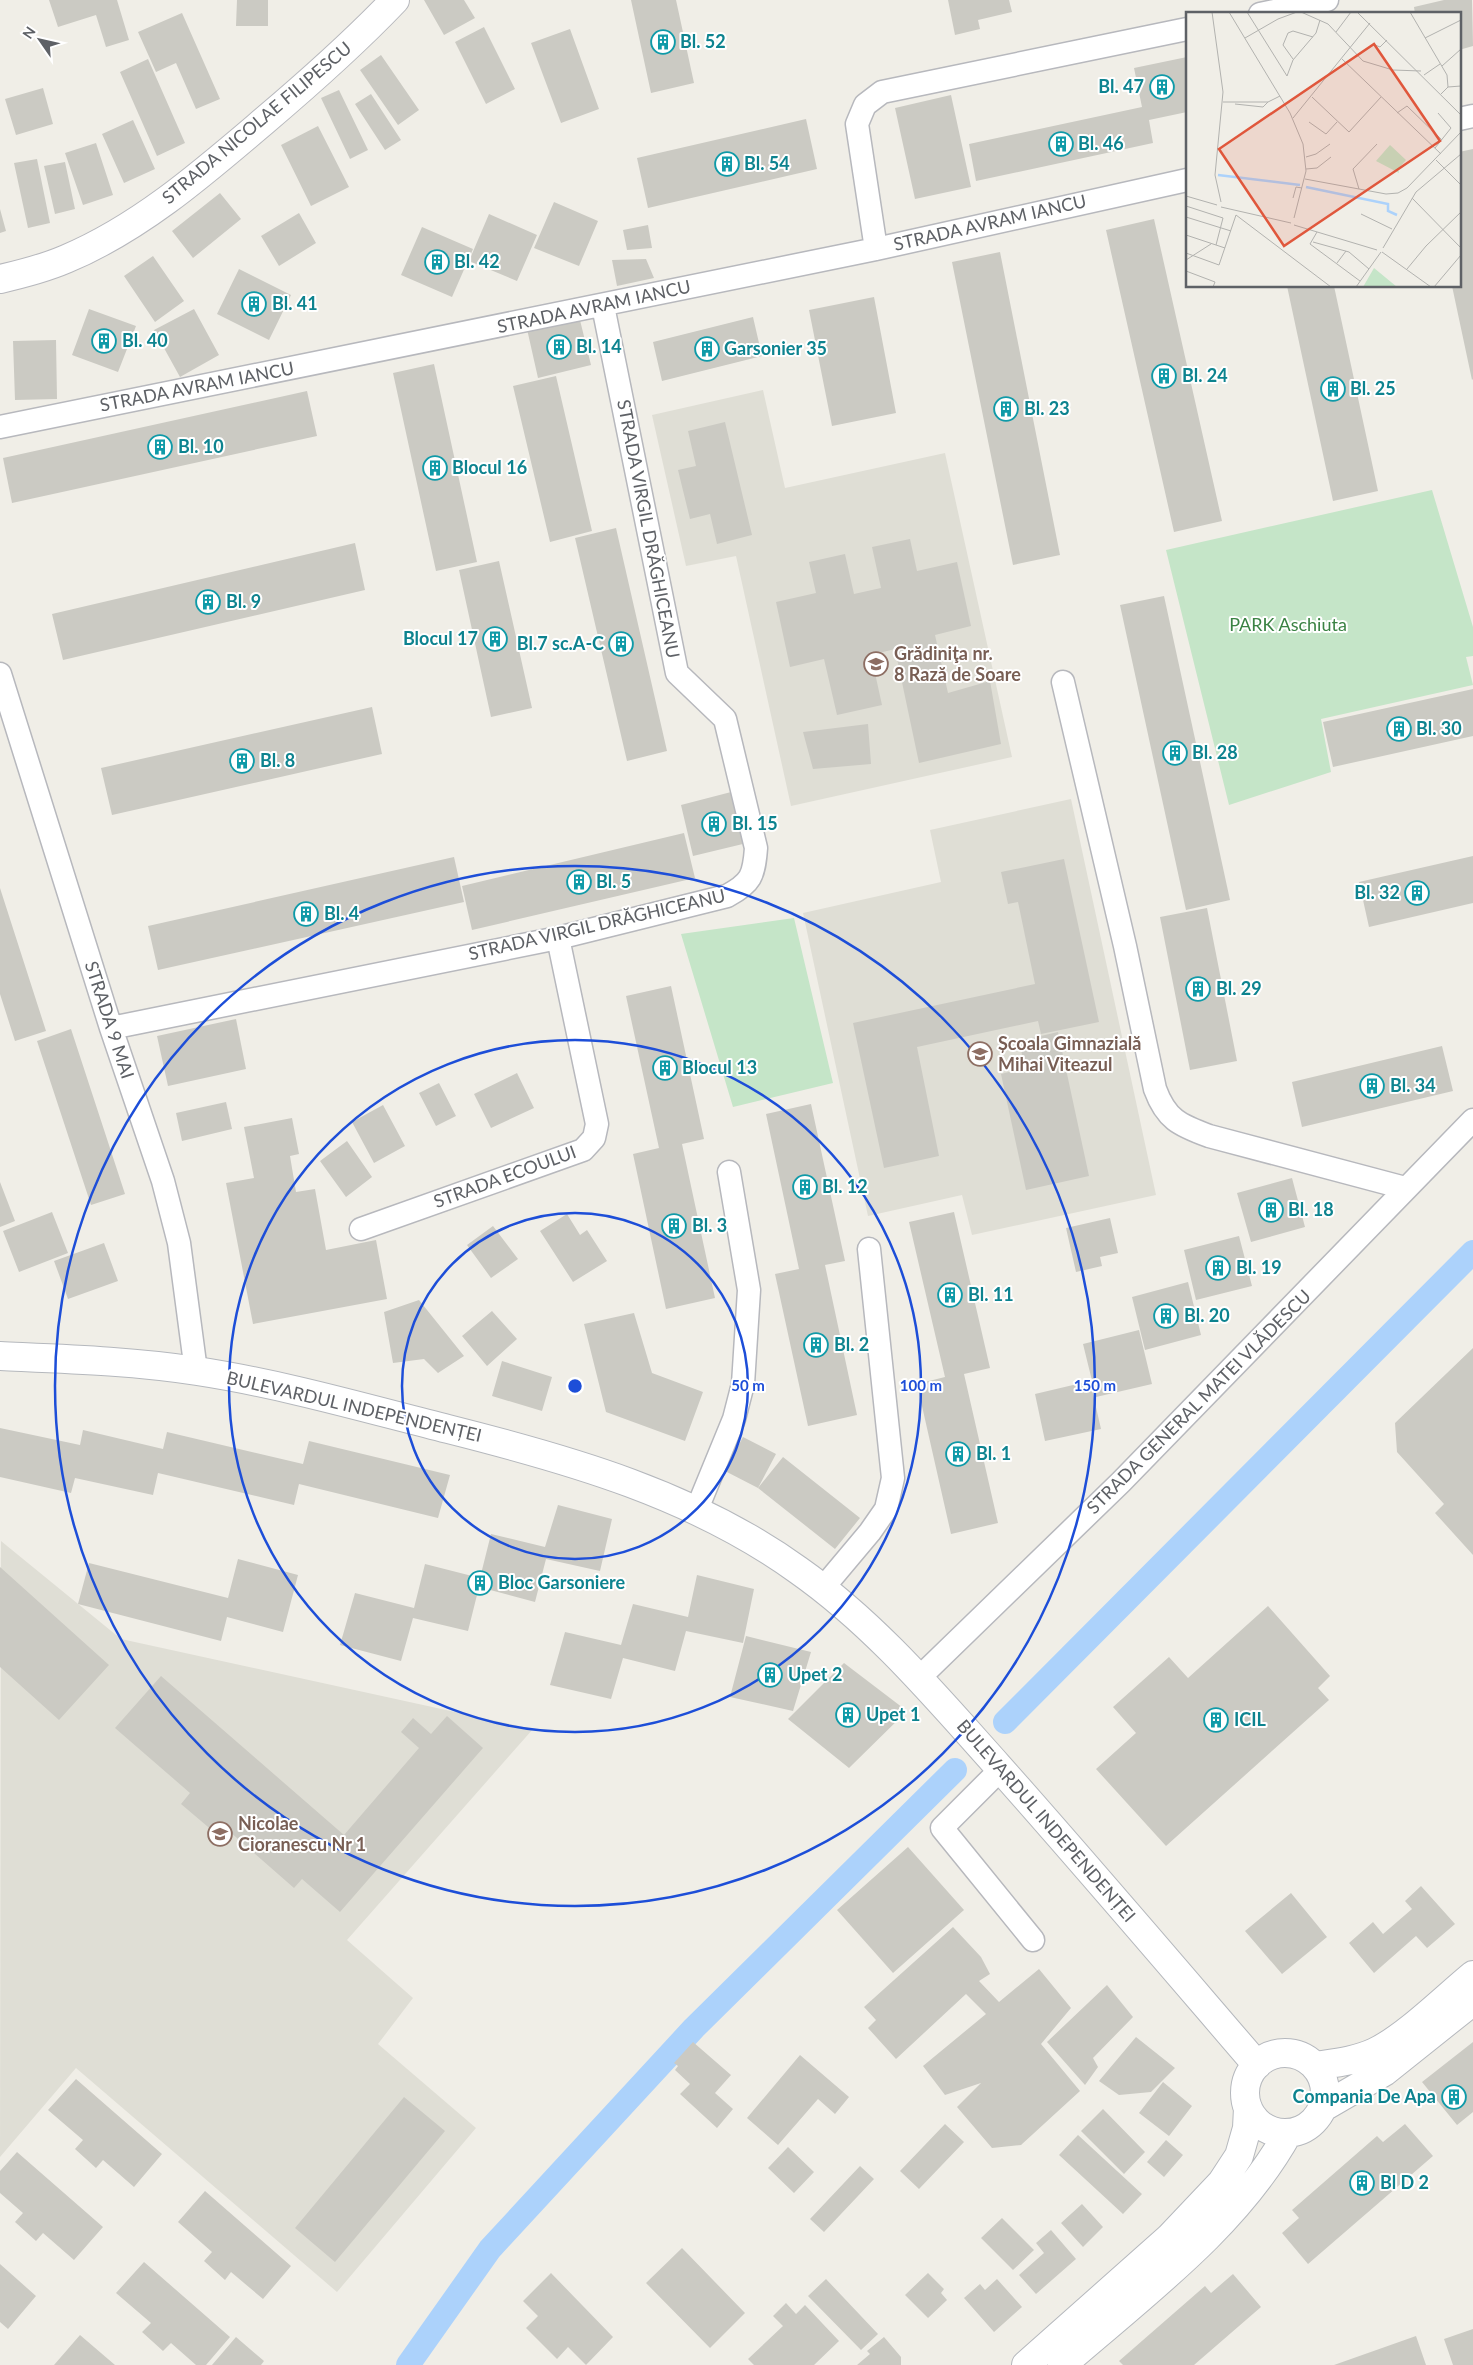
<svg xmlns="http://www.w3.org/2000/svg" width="1473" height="2365" viewBox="0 0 1473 2365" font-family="Lato,sans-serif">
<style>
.education{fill:#dfded5}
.green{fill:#c5e5c8}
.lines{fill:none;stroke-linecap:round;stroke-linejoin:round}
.canal{stroke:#acd2fb;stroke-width:24}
.building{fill:#cbcac3}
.minor-casing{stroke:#b7b8bd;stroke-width:25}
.tertiary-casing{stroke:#b7b8bd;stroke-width:30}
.secondary-casing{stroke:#b5b8bd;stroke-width:30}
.minor{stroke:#fff;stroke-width:22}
.tertiary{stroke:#fff;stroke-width:28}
.secondary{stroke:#fff;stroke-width:28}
.ring{fill:none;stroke:#1d4ed8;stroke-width:2.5}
.labels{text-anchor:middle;stroke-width:4;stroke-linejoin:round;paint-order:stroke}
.culture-label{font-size:18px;font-weight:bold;fill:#0d838f;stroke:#fff;text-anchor:start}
.street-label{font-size:18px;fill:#5e6166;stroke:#fff}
.park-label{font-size:18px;fill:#3a8243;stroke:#fff}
.education-label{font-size:18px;font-weight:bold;fill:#785e54;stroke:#fff;text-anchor:start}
.inset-river{fill:none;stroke:#acd2fb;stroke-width:2.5}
.inset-road{fill:none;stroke:#b2b2af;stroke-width:1}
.view{fill:#e0573c;fill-opacity:0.15;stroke:#e0573c;stroke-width:2.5}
.inset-edge{fill:none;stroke:#5e6166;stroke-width:2.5}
.centre{fill:#1d4ed8;stroke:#fff;stroke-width:2.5}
.ring-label{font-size:15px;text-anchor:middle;font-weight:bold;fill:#1d4ed8;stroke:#fff;stroke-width:4;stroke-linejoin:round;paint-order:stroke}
</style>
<rect width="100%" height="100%" fill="#f0eee7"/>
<path class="education" d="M763,390l22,98 160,-35 67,304 -221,49 -55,-250 -50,10 -34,-151z
M1071,799l85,396 -184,40 -10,-40 -94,21 -65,-303 138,-31 -11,-52z
M1,1541l120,98 412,90 -186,211 66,58 -35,46 98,84 -139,164 -261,-224 -76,89z"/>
<path class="green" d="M1432,490l41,137v29l-7,1 7,28 -152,34 10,53 -102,33 -63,-255z
M794,918l39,165 -100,24 -52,-173z"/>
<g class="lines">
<path class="canal" d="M1005,1722l468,-470
M408,2365l82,-116 204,-221 261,-258"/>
</g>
<path class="building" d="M49,0h68l12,40 -23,7 -10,-32 -38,12z
M237,0h31v26h-32z
M424,0h40l11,18 -31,17z
M631,0h45l18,83 -43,10z
M948,0h61l3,12 -34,8 2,9 -25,6z
M1444,0h28l1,46 -14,4v-36h-44l-1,-7z
M182,13l38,86 -24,10 -20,-46 -20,9 -18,-40z
M484,27l31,62 -29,15 -31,-62z
M570,29l29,80 -38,14 -30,-80z
M381,55l38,55 -21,15 -38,-55z
M1187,57v55l-38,8 4,23 -177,38 -7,-37 173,-37 -8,-39z
M148,59l37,84 -28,13 -37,-84z
M43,88l10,36 -37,11 -11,-36z
M339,90l29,60 -18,9 -29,-61z
M371,94l30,46 -16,10 -30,-46z
M951,95l20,92 -56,12 -20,-91z
M806,119l11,50 -169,39 -11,-50z
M133,120l22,49 -31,14 -22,-49z
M318,126l31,61 -38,19 -30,-61z
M96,143l17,52 -30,10 -18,-52z
M1473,149v230l-1,1 -20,-94h7v-134z
M37,159l13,64 -22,5 -14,-65z
M65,162l10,47 -20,5 -11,-48z
M220,193l21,26 -48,39 -21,-27z
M554,202l44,19 -19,45 -45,-18z
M0,209l6,22 -6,2z
M299,213l17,30 -37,23 -18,-30z
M489,214l48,21 -20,46 -48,-20z
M1154,219l68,302 -48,11 -68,-302z
M648,225l4,23 -25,2 -4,-20z
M422,227l51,22 -21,48 -51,-22z
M1000,252l60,303 -47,10 -61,-303z
M153,256l31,45 -29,21 -31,-46z
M646,259l8,19 -37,8 -5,-26z
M239,269l52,26 -22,45 -52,-26z
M1287,286h47l44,205 -45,10z
M874,297l22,116 -64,13 -23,-116z
M89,309l47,17 -18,46 -46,-17z
M194,309l25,46 -39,22 -26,-47z
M579,316l12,49 -53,13 -11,-49z
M753,317l9,39 -100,25 -9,-39z
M56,340l1,59 -42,1 -2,-59z
M434,364l43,198 -41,9 -43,-198z
M556,376l36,155 -42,11 -37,-156z
M307,391l10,45 -305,67 -9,-45z
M725,422l27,113 -35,9 -7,-30 -20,5 -12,-49 18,-4 -8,-35z
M616,528l51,223 -40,10 -52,-223z
M910,539l7,32 40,-9 14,64 -36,9 13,58 42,-12 11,63 -82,19 -24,-114 -24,6 11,50 -45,10 -13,-56 -34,8 -14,-65 40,-9 -7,-31 36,-8 9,40 27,-6 -9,-41z
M355,543l10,47 -302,70 -11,-46z
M499,561l33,147 -41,9 -32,-147z
M1164,596l66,304 -44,10 -66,-305z
M1473,689v47l-140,31 -10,-45z
M372,707l10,47 -270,61 -11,-47z
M868,724l3,40 -58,5 -10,-37z
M735,791l12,52 -54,13 -12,-51z
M684,833l11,45 -223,52 -10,-44z
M1473,856v47l-104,24 -10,-45z
M454,857l10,45 -306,68 -10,-44z
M1064,859l35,163 -58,12 -3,-13 -121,26 22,109 -55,12 -31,-145 182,-39 -17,-82 -10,2 -7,-32z
M0,888l46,143 -31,10 -15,-47z
M1207,908l30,153 -47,9 -30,-153z
M671,986l33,153 -22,5 33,154 -49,11 -33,-155 26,-6 -33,-152z
M236,1019l10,50 -78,17 -11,-50z
M71,1029l54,165 -34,11 -54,-164z
M1058,1032l31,144 -63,14 -25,-116 24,-6 -6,-27z
M1442,1046l11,45 -151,36 -10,-45z
M517,1073l17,35 -43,20 -17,-34z
M439,1083l17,33 -20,10 -17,-33z
M226,1102l6,27 -50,12 -6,-28z
M811,1104l34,157 -20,4 32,150 -49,11 -33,-152 24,-5 -33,-155z
M383,1105l22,41 -31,17 -22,-41z
M292,1118l7,36 -9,2 6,36 19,-3 11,61 50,-10 11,59 -134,25 -27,-141 28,-5 -10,-51z
M347,1141l25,36 -26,20 -26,-36z
M1292,1178l13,49 -54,15 -14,-49z
M0,1182l15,39 -15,6z
M52,1212l16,41 -49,19 -16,-41z
M954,1212l36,156 -26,6 34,149 -47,11 -34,-150 28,-7 -36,-155z
M567,1214l13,21 7,-5 20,31 -34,21 -33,-51z
M1110,1218l8,35 -18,4 2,9 -26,6 -10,-44z
M493,1226l25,33 -27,19 -24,-33z
M1239,1236l13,50 -56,14 -12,-50z
M104,1243l14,38 -50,18 -14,-38z
M1188,1282l13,53 -56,15 -13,-53z
M419,1300l45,56 -26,17 -14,-14 -31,4 -9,-51z
M492,1311l25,28 -30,27 -25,-30z
M634,1313l18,60 51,19 -18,49 -79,-29 -22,-88z
M1139,1330l13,54 -56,13 -13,-53z
M1473,1348v207l-38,-42 9,-9 -47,-52 -2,-29z
M502,1361l50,16 -10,34 -50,-15z
M1090,1381l11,48 -56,12 -10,-47z
M0,1428l80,17 3,-15 80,19 4,-17 136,32 6,-23 141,34 -12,43 -139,-34 -5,21 -136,-32 -5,22 -78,-17 -4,15 -71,-16z
M743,1437l33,17 -18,34 25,-31 77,61 -25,31 -77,-61 -33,-17z
M558,1505l54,14 -12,52 -54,-12 -11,43 -56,-15 -11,44 -55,-13 -12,43 -61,-16 15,-52 59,15 11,-44 55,14 11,-44 54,13z
M238,1559l60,16 -15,57 -56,-15 -6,24 -143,-37 11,-41 139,35z
M0,1567l109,98 -50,55 -59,-53z
M697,1575l57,14 -11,54 -57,-12 -11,40 -52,-13 -12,41 -61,-14 15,-53 56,13 12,-41 55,13z
M1268,1606l62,70 -12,12 11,12 -163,146 -70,-77 40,-36 -23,-26 56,-50 19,21z
M746,1636l65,16 -18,59 -63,-14z
M844,1663l63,48 -58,57 -61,-49z
M161,1676l183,159 75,-87 -18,-16 12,-14 18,16 16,-18 36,32 -143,164 -38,-33 -8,9 -73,-64 -7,8 -33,-28 9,-11 -75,-65z
M908,1847l56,63 -71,63 -56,-63z
M1421,1886l34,38 -28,24 -11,-12 -42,37 -25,-30 24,-21 10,12 29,-25 -7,-8z
M1291,1893l36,44 -45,37 -37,-43z
M953,1927l28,30 9,17 -11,7 20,21 40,-33 32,39 -30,36 39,47 -59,54 -29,3 -35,-41 24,-24 -36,12 -22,-29 63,-52 -20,-20 -70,65 -28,-31 8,-8 -12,-13z
M1107,1985l26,32 -40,41 5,9 -13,18 -38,-43z
M1136,2037l39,31 -24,24 -32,3 -20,-14z
M693,2042l38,33 -16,18 18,16 -16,19 -37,-34 10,-10 -15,-14 3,-4 -4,-3z
M1473,2042v70l-16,13 -35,-43z
M800,2055l49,42 -14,17 -17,-15 -40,46 -31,-27z
M76,2079l86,75 -28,33 -31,-27 -7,8 -21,-19 8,-9 -35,-30z
M1163,2082l29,24 -23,30 -30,-23z
M404,2097l41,34 -110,131 -40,-34z
M1103,2109l42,43 -21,22 -43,-43z
M945,2124l19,18 -45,47 -19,-18z
M1405,2124l28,32 -125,108 -26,-31 17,-15 -7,-8 85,-74 6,6z
M1078,2135l64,59 -19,20 -64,-59z
M1166,2140l17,15 -19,22 -17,-15z
M788,2147l26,25 -20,21 -26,-25z
M17,2152l86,75 -29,33 -31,-27 -7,8 -21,-19 8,-9 -23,-20v-22z
M860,2166l14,13 -50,53 -14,-13z
M205,2191l86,75 -28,33 -32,-27 -6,8 -21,-19 8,-9 -34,-30z
M1082,2204l21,23 -20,20 -22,-24z
M1002,2218l32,32 -21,20 -32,-32z
M1051,2230l25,29 -40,35 -17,-19 25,-22 -8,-10z
M682,2248l63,65 -35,35 -64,-65z
M144,2262l86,75 -24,28h-10l-25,-22 -8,8 -21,-19 9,-9 -35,-30z
M0,2264l36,32 -28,33 -8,-7z
M551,2273l62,64 -27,28 -18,-18 -11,12 -31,-31 12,-12 -15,-15z
M928,2273l16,16 -3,4 6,7 -19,18 -23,-23z
M1233,2274l28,33 -67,58h-71l-4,-4 86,-75 6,7z
M826,2279l52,55 -17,16 -53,-54z
M997,2279l25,28 -28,25 -30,-34 16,-14 5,6z
M786,2303l10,11 9,-9 34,36 -25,24h-60l-6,-6 35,-33 -10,-10z
M1473,2329v36h-20l-9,-26z
M80,2335l35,30h-61z
M1416,2336l10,29h-92z
M236,2337l28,24 -3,4h-49z
M884,2337l17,20v8h-44l13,-11 -3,-3z"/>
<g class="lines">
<g class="minor-casing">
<path id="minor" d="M1260,14l67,-14
M1459,119l14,-3
M876,249l-19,-125 8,-19 17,-13 305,-63
M0,427l876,-178 311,-69
M0,674l111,354 52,153 16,62 17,128
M1063,682l62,264 30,143c11,30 24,36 54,47l196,52
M111,1028l447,-90 169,-42c24,-13 27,-20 29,-48l-31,-129 -48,-46 -74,-367
M361,1229l222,-79 11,-12 3,-14 -39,-186
M697,1509l37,-90 9,-35 6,-94 -20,-118
M823,1588l47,-56 16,-23 7,-31 -24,-229
M919,1678l202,-196 352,-362
M1001,1769l-59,59 91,112"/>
</g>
<g class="tertiary-casing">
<path id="tertiary" d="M0,279c22,-5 45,-11 66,-20 74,-31 137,-86 198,-138 46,-39 90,-78 131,-121"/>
</g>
<g class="secondary-casing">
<path id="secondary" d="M0,1356c66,3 132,5 197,15 85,13 168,37 251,58 123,31 246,66 350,141 77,54 138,127 200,196 88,99 173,199 259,299
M1245 2093a40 40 0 1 1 80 0a40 40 0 1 1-80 0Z
M1315,2066c20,-3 41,-5 60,-14 31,-15 70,-54 98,-77
M1322,2108l62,-36 89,-71
M1026,2365l143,-127 53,-56 17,-26 8,-28 1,-20
M1062,2365c80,-70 174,-138 226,-232"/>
</g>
<use href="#minor" class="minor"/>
<use href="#tertiary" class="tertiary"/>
<use href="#secondary" class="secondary"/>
</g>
<g class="ring">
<circle cx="575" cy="1386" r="173"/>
<circle cx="575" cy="1386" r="346"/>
<circle cx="575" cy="1386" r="520"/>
</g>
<defs>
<g id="building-ring" transform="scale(1.25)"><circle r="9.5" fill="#fff" stroke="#0f9aa8" stroke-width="1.5"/><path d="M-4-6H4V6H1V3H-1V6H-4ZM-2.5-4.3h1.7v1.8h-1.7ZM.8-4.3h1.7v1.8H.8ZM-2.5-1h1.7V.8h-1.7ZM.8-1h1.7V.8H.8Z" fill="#0f9aa8"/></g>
<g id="school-ring" transform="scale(1.25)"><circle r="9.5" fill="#fff" stroke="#8d6e63" stroke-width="1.5"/><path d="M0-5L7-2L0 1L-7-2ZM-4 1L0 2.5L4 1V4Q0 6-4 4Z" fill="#8d6e63"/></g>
</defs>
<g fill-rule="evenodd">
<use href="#building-ring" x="663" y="42"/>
<use href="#building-ring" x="1162" y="87"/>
<use href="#building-ring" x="1061" y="144"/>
<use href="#building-ring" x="727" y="164"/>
<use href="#building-ring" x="437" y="262"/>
<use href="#building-ring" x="254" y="304"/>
<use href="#building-ring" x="104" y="341"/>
<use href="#building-ring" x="559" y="347"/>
<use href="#building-ring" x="707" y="349"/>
<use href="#building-ring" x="1164" y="376"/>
<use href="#building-ring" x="1333" y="389"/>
<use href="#building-ring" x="1006" y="409"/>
<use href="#building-ring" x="160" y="447"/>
<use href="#building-ring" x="435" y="468"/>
<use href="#building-ring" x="208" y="602"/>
<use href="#building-ring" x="495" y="639"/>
<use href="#building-ring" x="621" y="644"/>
<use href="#school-ring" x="876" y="664"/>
<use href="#building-ring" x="1399" y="729"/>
<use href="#building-ring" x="1175" y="753"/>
<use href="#building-ring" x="242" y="761"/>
<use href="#building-ring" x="714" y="824"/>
<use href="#building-ring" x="579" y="882"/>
<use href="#building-ring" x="1417" y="893"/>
<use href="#building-ring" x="306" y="914"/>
<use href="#building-ring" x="1198" y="989"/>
<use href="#school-ring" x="980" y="1054"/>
<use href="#building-ring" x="665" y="1068"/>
<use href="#building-ring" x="1372" y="1086"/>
<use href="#building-ring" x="805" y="1187"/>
<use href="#building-ring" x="1271" y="1210"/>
<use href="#building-ring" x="674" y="1226"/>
<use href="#building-ring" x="1218" y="1268"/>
<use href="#building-ring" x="950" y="1295"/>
<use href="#building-ring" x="1166" y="1316"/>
<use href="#building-ring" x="816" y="1345"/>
<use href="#building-ring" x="958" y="1454"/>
<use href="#building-ring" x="480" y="1583"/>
<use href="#building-ring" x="770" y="1675"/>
<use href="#building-ring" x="848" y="1715"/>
<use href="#building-ring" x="1216" y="1720"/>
<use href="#school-ring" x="220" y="1834"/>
<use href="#building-ring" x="1454" y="2097"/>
<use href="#building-ring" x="1362" y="2183"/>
</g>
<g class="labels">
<g class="culture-label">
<text x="680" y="48">Bl. 52</text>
<text x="1144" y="93" text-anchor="end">Bl. 47</text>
<text x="1078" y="150">Bl. 46</text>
<text x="744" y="170">Bl. 54</text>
<text x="454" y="268">Bl. 42</text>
<text x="272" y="310">Bl. 41</text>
<text x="122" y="347">Bl. 40</text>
<text x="576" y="353">Bl. 14</text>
<text x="724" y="355">Garsonier 35</text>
<text x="1182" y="382">Bl. 24</text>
<text x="1350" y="395">Bl. 25</text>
<text x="1024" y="415">Bl. 23</text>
<text x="178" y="453">Bl. 10</text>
<text x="452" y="474">Blocul 16</text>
<text x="226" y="608">Bl. 9</text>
<text x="478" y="645" text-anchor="end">Blocul 17</text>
<text x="604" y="650" text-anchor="end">Bl.7 sc.A-C</text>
<text x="1416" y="735">Bl. 30</text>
<text x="1192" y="759">Bl. 28</text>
<text x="260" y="767">Bl. 8</text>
<text x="732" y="830">Bl. 15</text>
<text x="596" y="888">Bl. 5</text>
<text x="1400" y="899" text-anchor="end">Bl. 32</text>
<text x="324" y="920">Bl. 4</text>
<text x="1216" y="995">Bl. 29</text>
<text x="682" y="1074">Blocul 13</text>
<text x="1390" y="1092">Bl. 34</text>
<text x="822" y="1193">Bl. 12</text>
<text x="1288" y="1216">Bl. 18</text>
<text x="692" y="1232">Bl. 3</text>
<text x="1236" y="1274">Bl. 19</text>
<text x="968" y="1301">Bl. 11</text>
<text x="1184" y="1322">Bl. 20</text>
<text x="834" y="1351">Bl. 2</text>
<text x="976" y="1460">Bl. 1</text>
<text x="498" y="1589">Bloc Garsoniere</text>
<text x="788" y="1681">Upet 2</text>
<text x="866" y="1721">Upet 1</text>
<text x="1234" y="1726">ICIL</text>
<text x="1436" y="2103" text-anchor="end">Compania De Apa</text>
<text x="1380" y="2189">Bl D 2</text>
</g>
<g class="street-label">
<text transform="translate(257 123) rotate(-40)" y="6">STRADA NICOLAE FILIPESCU</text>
<text transform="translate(990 223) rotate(-13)" y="6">STRADA AVRAM IANCU</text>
<text transform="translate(594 307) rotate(-12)" y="6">STRADA AVRAM IANCU</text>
<text transform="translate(197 387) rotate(-11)" y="6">STRADA AVRAM IANCU</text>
<text transform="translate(648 529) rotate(79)" y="6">STRADA VIRGIL DRĂGHICEANU</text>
<text transform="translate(597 925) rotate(-13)" y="6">STRADA VIRGIL DRĂGHICEANU</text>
<text transform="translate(109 1020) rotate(72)" y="6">STRADA 9 MAI</text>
<text transform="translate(505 1177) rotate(-20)" y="6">STRADA ECOULUI</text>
<text transform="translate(1199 1402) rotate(-45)" y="6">STRADA GENERAL MATEI VLĂDESCU</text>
<text transform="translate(354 1407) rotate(13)" y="6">BULEVARDUL INDEPENDENȚEI</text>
<text transform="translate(1046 1821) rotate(49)" y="6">BULEVARDUL INDEPENDENȚEI</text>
</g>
<g class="park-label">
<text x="1288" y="631">PARK Aschiuta</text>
</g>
<g class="education-label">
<text x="894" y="660">Grădiniţa nr.<tspan x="894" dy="21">8 Rază de Soare</tspan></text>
<text x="998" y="1050">Școala Gimnazială<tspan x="998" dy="21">Mihai Viteazul</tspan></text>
<text x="238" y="1830">Nicolae<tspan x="238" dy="21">Cioranescu Nr 1</tspan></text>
</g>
</g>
<g transform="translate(1186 12)">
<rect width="275" height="275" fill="#f0eee7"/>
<path d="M204,133l16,15 -8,9 1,4 -23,-12zM188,256l23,19h-34z" fill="#c5e5c8"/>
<path class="inset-river" d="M32,163l82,10M120,175l82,17v7l9,4"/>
<path class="inset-road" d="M26,0l11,80 -8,83 6,27M43,0l61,101 13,31 3,27 -12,47M61,0l40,64 6,-16 23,-27 4,-13M115,0l27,12 35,37 30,9 28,1M171,0l104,103M224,0l37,63 1,12M150,20l15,-20M59,26l33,-19 19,-7M239,26l36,-18M189,33l5,2 7,-7M107,47l-10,-14 5,-12 5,-2 20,6M156,47l99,95M256,54l19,-17M238,63l16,-11M255,82l7,-7 13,-1M126,85l37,35 32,-35M37,90h45l12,-6M49,92l28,3 5,-5M211,101l10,-7 35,34M107,106l77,-95M123,110l17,12 11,-12M249,136l16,-20 -13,-15M120,145l10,-3 14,-10M250,148l25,25M120,157l11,-1 14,-11M119,167l81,15 12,-1 9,-5 54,-56M173,177l-6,-20 24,-25M0,184l31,9M107,186l3,-11 6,1M226,186l49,50M0,194l37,12 -7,27M35,195l70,16M175,202l31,15M0,205l45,14M108,213l83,25M131,220l-7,12 50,37M0,223l39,13M127,230l36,10 20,17M197,236l33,-56 45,-38M196,240l49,35M0,241l33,12 17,-50 95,72M0,248l25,-16M151,251l9,-12M221,257l19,-23 35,-34M0,259l29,11 -2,5M170,275l25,-35M248,275l27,-32"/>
<path class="view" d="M188,32l66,97 -156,105 -65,-97z"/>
<rect width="275" height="275" class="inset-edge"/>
</g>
<circle cx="575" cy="1386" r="8" class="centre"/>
<g class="ring-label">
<text x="748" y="1391">50 m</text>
<text x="921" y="1391">100 m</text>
<text x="1095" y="1391">150 m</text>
</g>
<g transform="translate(40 40) rotate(304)" stroke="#ffffff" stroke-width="4" paint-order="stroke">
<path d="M0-4L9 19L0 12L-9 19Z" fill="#5e6166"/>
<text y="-8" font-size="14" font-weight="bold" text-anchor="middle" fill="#5e6166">N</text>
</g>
</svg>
